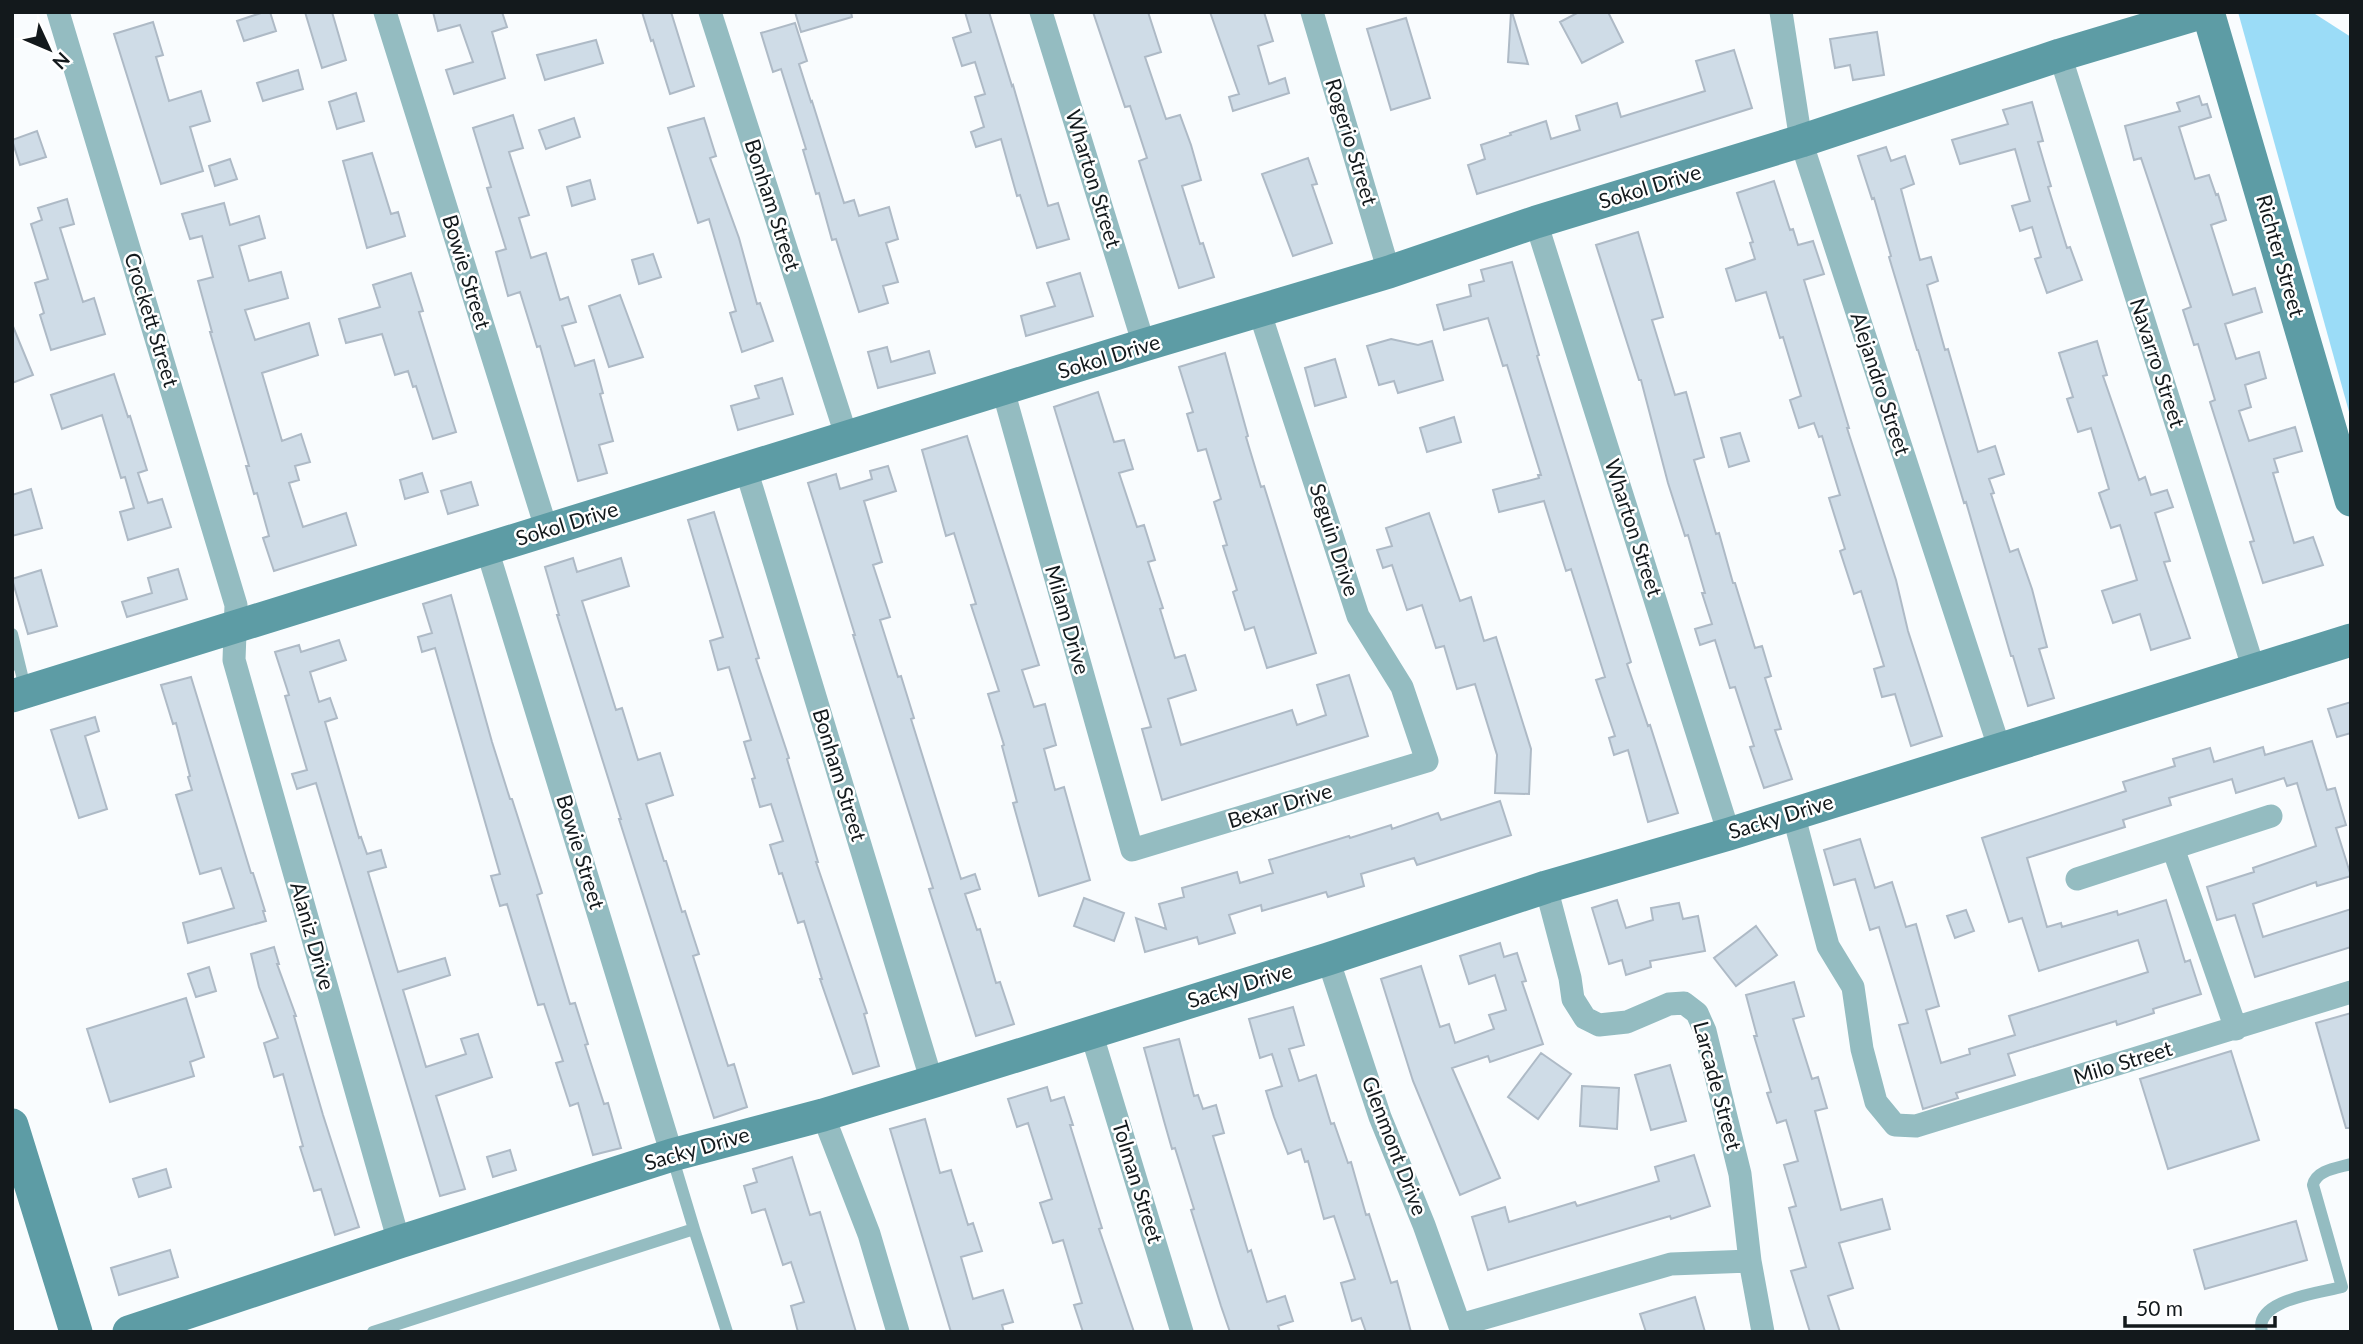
<svg xmlns="http://www.w3.org/2000/svg" width="2363" height="1344" viewBox="0 0 2363 1344" font-family="Lato,sans-serif">
<style>
.green{fill:#9bdcf7}
.building{fill:#cfdce7;stroke:#aebac6;stroke-width:2}
.lines{fill:none;stroke-linecap:round;stroke-linejoin:round}
.lane{stroke:#94bcc1;stroke-width:12}
.street{stroke:#94bcc1;stroke-width:23}
.secondary{stroke:#5d9ca5;stroke-width:33}
.labels{text-anchor:middle;stroke-width:5;stroke-linejoin:round;paint-order:stroke}
.street-label{font-size:21px;fill:#13191c;stroke:#fff}
</style>
<rect width="100%" height="100%" fill="#f9fcfe"/>
<path class="green" d="M2238,12h74l39,25v382z"/>
<path class="building" d="M264,12h6l6,19 -32,10 -7,-20z
M305,12h27l14,48 -24,8z
M433,12h69l5,15 -15,5 13,46 -51,16 -8,-24 27,-8 -13,-37 -22,6z
M642,12h29l23,74 -24,8 -17,-54 -2,1z
M795,12h56l1,5 -51,15z
M965,12h24l23,74 1,-1 35,121 10,-3 11,36 -32,9 -17,-53 -3,1 -16,-57 -25,8 -5,-15 13,-5 -9,-30 10,-3 -10,-32 -13,4 -9,-28 18,-6z
M1093,12h55l13,40 -16,5 21,62 14,-4 11,30 10,35 -19,6 18,58 3,-1 11,34 -35,11 -40,-127 8,-3 -17,-52 -5,1z
M1210,12h54l9,29 -15,5 11,38 16,-6 4,15 -56,18 -4,-14 10,-3z
M1511,12h1l16,52 -20,-2z
M1579,12h29l15,30 -41,21 -22,-41z
M1406,18l24,80 -39,12 -24,-81z
M153,22l10,33 -7,2 13,44 32,-10 9,30 -20,6 13,44 -42,13 -47,-150z
M795,23l12,38 -8,3 12,38 1,-1 32,102 10,-3 5,16 30,-9 9,32 -12,4 12,39 -15,4 5,17 -29,9 -23,-73 -4,1 -13,-47 -3,1 -13,-44 3,-1 -25,-80 -8,3 -12,-39z
M1877,32l7,43 -31,5 -3,-15 -15,3 -5,-29z
M596,40l7,23 -58,17 -8,-25z
M1734,50l18,58 -275,86 -9,-29 17,-6 -4,-14 30,-10 -1,-2 36,-12 5,18 29,-9 -4,-14 41,-13 4,14 84,-26 -9,-30z
M298,70l5,19 -40,12 -6,-18z
M356,93l8,28 -27,8 -8,-27z
M2199,96l3,9 5,-1 4,13 -32,10 16,52 14,-4 7,20 2,-1 8,26 -15,5 22,70 22,-7 7,24 -37,12 11,35 23,-7 7,26 -21,7 6,22 -12,4 10,30 46,-14 7,24 -28,8 4,13 -5,1 21,70 19,-6 10,28 -60,18 -13,-41 4,-1 -44,-139 5,-2 -17,-56 -4,1 -11,-35 8,-3 -50,-149 -7,2 -9,-34 55,-15 -3,-8z
M2032,102l11,39 -5,1 13,44 -3,1 19,61 3,-1 12,33 -35,13 -12,-34 6,-2 -9,-30 -12,4 -8,-25 18,-5 -15,-52 -55,15 -8,-24 56,-16 -5,-14z
M513,115l10,33 -14,4 20,63 -10,3 12,40 15,-5 14,47 8,-3 8,25 -14,4 13,40 19,-6 9,33 -3,1 13,47 -14,4 8,28 -29,8 -38,-135 -3,1 -17,-55 -12,4 -12,-44 10,-3 -19,-61 4,-1 -18,-59z
M574,118l6,19 -34,12 -7,-19z
M704,118l12,38 -6,2 29,80 18,66 3,-1 13,38 -31,11 -12,-39 6,-2 -27,-92 -11,4 -30,-95z
M37,131l9,26 -26,8 -8,-25z
M1886,147l5,14 14,-5 9,28 -13,5 19,71 11,-3 7,24 -11,4 18,65 3,-1 30,103 17,-6 9,28 -15,5 5,14 -3,1 19,58 8,-3 14,40 15,58 -8,2 15,49 -26,8 -15,-50h-2l-45,-154 -2,1 -46,-153h-1l-28,-93 2,-1 -17,-58 -2,1 -14,-43z
M372,153l19,61 7,-2 7,24 -38,12 -24,-87z
M1308,158l9,26 -5,1 20,58 -39,13 -31,-82z
M230,159l7,20 -22,7 -6,-20z
M590,180l5,19 -23,7 -5,-19z
M1774,181l16,49 3,-1 5,16 15,-4 11,33 -20,6 45,148h-2l49,152 12,51 34,105 -31,10 -16,-52 -13,3 -8,-28 10,-3 -23,-75 -7,3 -14,-43 5,-2 -16,-51 11,-3 -18,-59 -3,1 -5,-14 -15,5 -9,-28 11,-4 -18,-59 -3,1 -14,-46 -30,9 -10,-32 29,-10 -5,-16 3,-1 -16,-49z
M67,199l7,25 -14,4 23,74 11,-4 11,36 -54,16 -11,-35 4,-2 -9,-30 13,-4 -17,-55 11,-4 -4,-12z
M224,203l6,22 29,-9 6,22 -26,8 10,35 32,-9 7,26 -43,12 10,30 54,-17 9,32 -56,18 20,68 19,-7 9,28 -15,4 4,14 -10,3 14,44 43,-14 10,32 -82,26 -11,-33 6,-2 -12,-43 -3,1 -8,-28h3l-39,-134h2l-14,-51 15,-4 -11,-41 -12,3 -8,-25z
M1638,232l25,85 -11,3 23,75 11,-3 18,65 -10,3 22,74 3,-1 14,50h2l20,65 7,-2 9,30 -6,2 16,51 -6,1 17,49 -28,9 -14,-41 4,-1 -19,-59 -5,1 -15,-48 -15,5 -5,-16 17,-5 -10,-31h3l-17,-58 -3,1 -17,-53 -27,-103h-2l-43,-135z
M653,254l8,23 -22,7 -7,-24z
M1512,262l27,93 -2,1 94,306 -4,2 21,62 2,-1 28,88 -30,9 -20,-72 -14,5 -5,-17 6,-2 -19,-56 9,-3 -34,-108 -5,2 -22,-70 -45,11 -6,-22 46,-12 -1,-3h3l-34,-110 -4,1 -15,-48 -44,12 -7,-25 34,-9 -2,-11 15,-4 -3,-11z
M411,273l12,38 -4,1 37,120 -23,7 -17,-53 -3,1 -5,-16 -13,4 -13,-41 -36,9 -7,-24 41,-12 -7,-22z
M1080,273l13,43 -67,20 -5,-20 34,-10 -8,-23z
M620,295l23,62 -34,10 -20,-61z
M12,324l21,51 -21,8z
M1391,339l27,6 14,-4 11,39 -45,13 -4,-12 -15,4 -12,-39z
M2097,341l10,34 -4,1 36,104 6,-3 6,18 16,-5 6,17 -18,6 15,48 -6,1 26,76 -39,12 -11,-36 -27,9 -11,-32 35,-11 -17,-55 -9,3 -12,-35 10,-4 -18,-61 -13,4 -11,-33 6,-2 -14,-44z
M887,347l4,15 38,-11 6,22 -57,15 -10,-36z
M1225,353l23,83 -2,1 15,50 3,-1 52,167 -49,15 -13,-41 -9,3 -12,-38 4,-2 -14,-44 4,-1 -13,-43 7,-3 -15,-50 -8,2 -11,-37 6,-2 -14,-45z
M1335,359l11,38 -31,9 -10,-38z
M114,374l14,43 2,-1 17,54 -9,3 10,30 14,-4 9,28 -43,13 -8,-28 14,-4 -9,-31 -4,1 -19,-63 -40,14 -11,-34z
M782,378l11,36 -55,16 -7,-24 28,-8 -4,-12z
M1098,392l16,50 10,-2 9,29 -14,4 18,54 7,-2 11,35 -7,2 15,46 -3,1 15,49 10,-3 11,35 -28,9 13,46 111,-35 5,15 29,-10 -9,-30 32,-10 19,61 -206,64 -20,-71 9,-2 -97,-320z
M1454,417l7,25 -34,10 -7,-24z
M1740,433l9,28 -20,6 -8,-29z
M967,436l72,229 -17,5 12,37 11,-3 11,41 -12,4 11,41 9,-3 26,93 -51,16 -26,-93 4,-1 -15,-56 2,-1 -16,-51 11,-3 -28,-86 5,-1 -22,-71 -8,3 -24,-86z
M888,466l8,25 -32,10 18,61 -9,3 17,52 -10,3 18,57 3,-1 13,42 -3,1 50,160 14,-5 5,15 -15,5 12,36 3,-1 16,54 4,-1 14,42 -38,12 -47,-147 4,-1 -80,-253h2l-47,-152 28,-9 4,15 32,-10 -2,-8z
M422,473l6,19 -23,7 -5,-19z
M471,482l7,23 -30,9 -7,-23z
M31,489l11,39 -30,8v-41z
M714,512l45,146 -3,1 33,99 -2,1 31,103h-2l51,151 -3,1 15,52 -26,8 -33,-95h2l-18,-58 -6,2 -16,-50 -3,1 -9,-29 13,-4 -12,-37 -11,3 -8,-28 3,-1 -11,-36 7,-2 -22,-73 -11,3 -8,-29 13,-4 -35,-117z
M1429,513l31,88 11,-4 13,44 12,-4 35,112 -2,45 -34,-1 2,-38 -22,-71 -18,5 -13,-43 -8,2 -14,-43 -15,5 -15,-45 -9,3 -6,-18 15,-4 -6,-18z
M573,558l4,14 44,-14 8,28 -47,15 34,109 6,-2 16,52 22,-7 13,42 -27,9 18,57h2l16,51 3,-1 14,43 -6,2 35,110 6,-2 13,43 -33,11 -95,-299h2l-64,-204h2l-14,-48z
M178,569l9,30 -60,18 -5,-15 30,-9 -4,-15z
M41,570l16,56 -29,8 -16,-55z
M451,595l41,147 18,57h2l30,94 -5,2 33,109 5,-1 13,41 -3,1 19,59 4,-1 13,45 -28,7 -15,-52 -8,3 -14,-43 7,-2 -19,-57 -6,1 -31,-101 -7,2 -9,-30 9,-2 -65,-226 -13,4 -4,-15 14,-4 -9,-29z
M339,640l7,20 -36,12 9,30 11,-4 7,20 -12,4 34,116 2,-1 6,17 14,-4 5,17 -18,5 30,100 47,-14 5,17 -47,15 23,77 40,-13 -5,-15 17,-5 14,43 -56,19 29,93 -25,7 -124,-413 -19,6 -5,-15 15,-4 -22,-74 4,-1 -14,-43 24,-7 2,7z
M191,677l60,196h2l12,38h-2l3,10 -78,22 -5,-20 51,-15 -13,-40 -21,6 -24,-79 16,-5 -4,-13 2,-1 -14,-53 -3,1 -12,-39z
M2351,702v31l-14,4 -9,-28z
M95,717l4,14 -14,5 22,73 -28,9 -28,-88z
M2312,741l15,49 8,-2 11,37 -10,3 15,48 -34,10 -1,-4 -63,22 10,33 88,-28v38l-96,30 -20,-62 -18,5 -10,-33 47,-15 -1,-4 63,-22 -19,-63 -10,3 -3,-8 -48,15 -4,-14 -63,19 2,7 -48,15 2,7 -98,31 20,69 14,-4 1,4 55,-16 1,4 48,-15 19,62 5,-2 11,34 -48,15 1,4 -37,12 -1,-4 -108,33 7,21 -59,18 2,5 -35,11 -24,-84 9,-2 -29,-96 -9,3 -15,-51 -21,6 -10,-35 36,-11 15,49 17,-6 14,45 10,-3 23,82 -13,4 15,53 29,-9 -1,-5 46,-14 -6,-19 139,-44 -10,-32 -99,31 -17,-53 -13,4 -27,-84 144,-47 -3,-9 52,-16 -2,-7 37,-11 4,14 49,-15 2,8z
M1500,801l11,34 -94,30 -3,-7 -53,16 3,12 -36,11 -2,-5 -64,19 -1,-6 -32,10 6,18 -36,11 -2,-7 -52,15 -9,-34 30,11 -7,-25 25,-7 -2,-9 55,-16 3,11 33,-10 -4,-13 80,-24 1,2 41,-13 1,4 46,-16 3,7z
M1084,898l40,15 -10,28 -40,-15z
M1617,900l9,28 27,-8 -2,-12 28,-5 4,16 15,-3 7,35 -55,10 1,6 -25,8 -4,-15 -13,4 -17,-56z
M1966,910l8,21 -19,7 -8,-22z
M1756,926l21,29 -41,31 -22,-28z
M1500,943l4,14 13,-4 9,28 -4,1 21,62 -53,18 -2,-6 -36,12 48,110 -40,17 -47,-114 -32,-102 40,-13 19,61 9,-3 6,19 39,-14 -5,-14 17,-5 -11,-35 -26,9 -9,-28z
M274,947l5,17h-2l19,52h-2l29,99 36,112 -24,8 -14,-46 -7,2 -14,-44 3,-1 -20,-72 -9,3 -10,-34 14,-5 -19,-51 -8,-33z
M209,967l7,24 -20,6 -8,-23z
M1794,982l10,34 -11,3 19,60 6,-2 9,31 -12,3 26,99 41,-11 8,30 -51,14 14,45 -25,8 12,36h-30l-19,-61 15,-4 -17,-59 7,-2 -12,-41 14,-4 -12,-41 -9,3 -10,-30 4,-1 -17,-56h3l-11,-41z
M186,998l18,59 -14,5 4,14 -84,26 -23,-73z
M1293,1007l11,38 -15,4 10,32 17,-6 15,49 3,-1 14,40 3,-1 15,53 3,-1 22,69 6,-2 14,51h-45l-5,-14 -9,3 -11,-38 14,-4 -21,-63 -10,3 -16,-58 -3,1 -4,-13 -13,5 -14,-37 -8,-26 16,-5 -10,-32 -12,4 -11,-39z
M2351,1013v115h-5l-30,-105z
M1179,1039l15,57 4,-1 5,14 13,-4 8,28 -11,3 35,116 3,-2 16,52 18,-6 8,25 -15,5 2,6h-50l-9,-26 -30,-96 3,-1 -19,-61 -3,1 -8,-28 -20,-73z
M2231,1051l28,89 -91,29 -28,-90z
M1541,1053l30,21 -33,45 -30,-22z
M1670,1065l16,56 -35,9 -16,-55z
M1582,1086l37,2 -2,41 -37,-3z
M1047,1087l4,14 13,-4 9,28h-3l32,103 -3,1 35,103h-51l-9,-27 8,-2 -19,-63 -10,3 -13,-40 12,-4 -24,-76 -11,4 -9,-28z
M925,1119l15,54 11,-3 17,55 5,-2 9,28 -21,6 12,42 30,-9 10,32 -11,3 2,7h-53l-61,-203z
M510,1150l6,20 -23,7 -6,-20z
M1694,1155l16,51 -39,13 -1,-3 -182,54 -16,-53 33,-10 4,15 66,-20 2,4 82,-25 -4,-14z
M792,1157l18,58 10,-3 36,120h-58l-7,-26 13,-4 -13,-40 -8,3 -18,-56 -13,4 -8,-27 13,-4 -4,-13z
M166,1169l5,18 -32,10 -6,-18z
M2296,1221l11,39 -102,29 -11,-39z
M170,1250l8,27 -59,18 -8,-27z
M1695,1297l10,35h-59l-6,-18z"/>
<g class="lines">
<path class="lane" d="M12,634l7,29
M12,665l7,-2 7,29
M672,1156l22,73
M373,1332l321,-103 33,103
M2262,1332c-9,-32 57,-39 80,-45l-29,-102c3,-15 24,-17 38,-21"/>
<path class="street" d="M58,12l178,593 -2,55 165,582
M385,12l162,519
M710,12l137,426
M1041,12l103,333
M1312,12l77,260
M1781,12l20,129 199,609
M2060,55l194,615
M1536,222l193,612
M1003,390l129,460 295,-89 -25,-74 -44,-71 -99,-306
M746,469l186,613
M487,549l185,606
M1793,813l35,133 25,41 9,62 14,53 19,23 21,1 435,-134
M2173,848l63,181
M2077,879l194,-63
M1546,887l24,91 3,21 12,19 14,7 28,-3 42,-18 15,-1 13,10 8,18 35,143 10,87 13,71
M1328,959l52,158 44,108 38,107
M1091,1032l91,300
M823,1115l46,119 29,98
M1460,1325l211,-61 79,-3"/>
<path class="secondary" d="M2208,12l143,488
M12,696l1132,-351 245,-73 147,-50 265,-81 259,-86 144,-43
M12,1125l64,207
M129,1332l270,-90 273,-87 151,-40 109,-33 396,-123 218,-72 183,-53 622,-194"/>
</g>
<g class="labels">
<g class="street-label">
<text transform="translate(1351 142) rotate(73)" y="7">Rogerio Street</text>
<text transform="translate(1093 179) rotate(73)" y="7">Wharton Street</text>
<text transform="translate(1650 187) rotate(-17)" y="7">Sokol Drive</text>
<text transform="translate(772 205) rotate(72)" y="7">Bonham Street</text>
<text transform="translate(2280 256) rotate(74)" y="7">Richter Street</text>
<text transform="translate(466 272) rotate(73)" y="7">Bowie Street</text>
<text transform="translate(151 320) rotate(73)" y="7">Crockett Street</text>
<text transform="translate(1109 357) rotate(-17)" y="7">Sokol Drive</text>
<text transform="translate(2157 363) rotate(72)" y="7">Navarro Street</text>
<text transform="translate(1880 384) rotate(72)" y="7">Alejandro Street</text>
<text transform="translate(567 524) rotate(-17)" y="7">Sokol Drive</text>
<text transform="translate(1633 528) rotate(72)" y="7">Wharton Street</text>
<text transform="translate(1334 540) rotate(72)" y="7">Seguin Drive</text>
<text transform="translate(1067 620) rotate(74)" y="7">Milam Drive</text>
<text transform="translate(839 775) rotate(73)" y="7">Bonham Street</text>
<text transform="translate(1280 806) rotate(-17)" y="7">Bexar Drive</text>
<text transform="translate(1781 817) rotate(-17)" y="7">Sacky Drive</text>
<text transform="translate(580 852) rotate(73)" y="7">Bowie Street</text>
<text transform="translate(312 936) rotate(74)" y="7">Alaniz Drive</text>
<text transform="translate(1240 986) rotate(-17)" y="7">Sacky Drive</text>
<text transform="translate(2123 1063) rotate(-17)" y="7">Milo Street</text>
<text transform="translate(1717 1086) rotate(75)" y="7">Larcade Street</text>
<text transform="translate(1394 1146) rotate(69)" y="7">Glenmont Drive</text>
<text transform="translate(697 1149) rotate(-16)" y="7">Sacky Drive</text>
<text transform="translate(1137 1182) rotate(73)" y="7">Tolman Street</text>
</g>
</g>
<rect width="2363" height="1344" fill="none" stroke="#13191c" stroke-width="28"/>
<g transform="translate(49 49) rotate(134)" stroke="#ffffff" stroke-width="5" paint-order="stroke">
<path d="M0-5L12 26L0 18L-12 26Z" fill="#13191c"/>
<text y="-10" font-size="19" font-weight="bold" text-anchor="middle" fill="#13191c">N</text>
</g>
<path d="M2125 1316v10h150v-10" fill="none" stroke="#13191c" stroke-width="3.5"/>
<text x="2136" y="1316" font-size="21" fill="#13191c" stroke="#ffffff" stroke-width="5" paint-order="stroke">50 m</text>
</svg>
